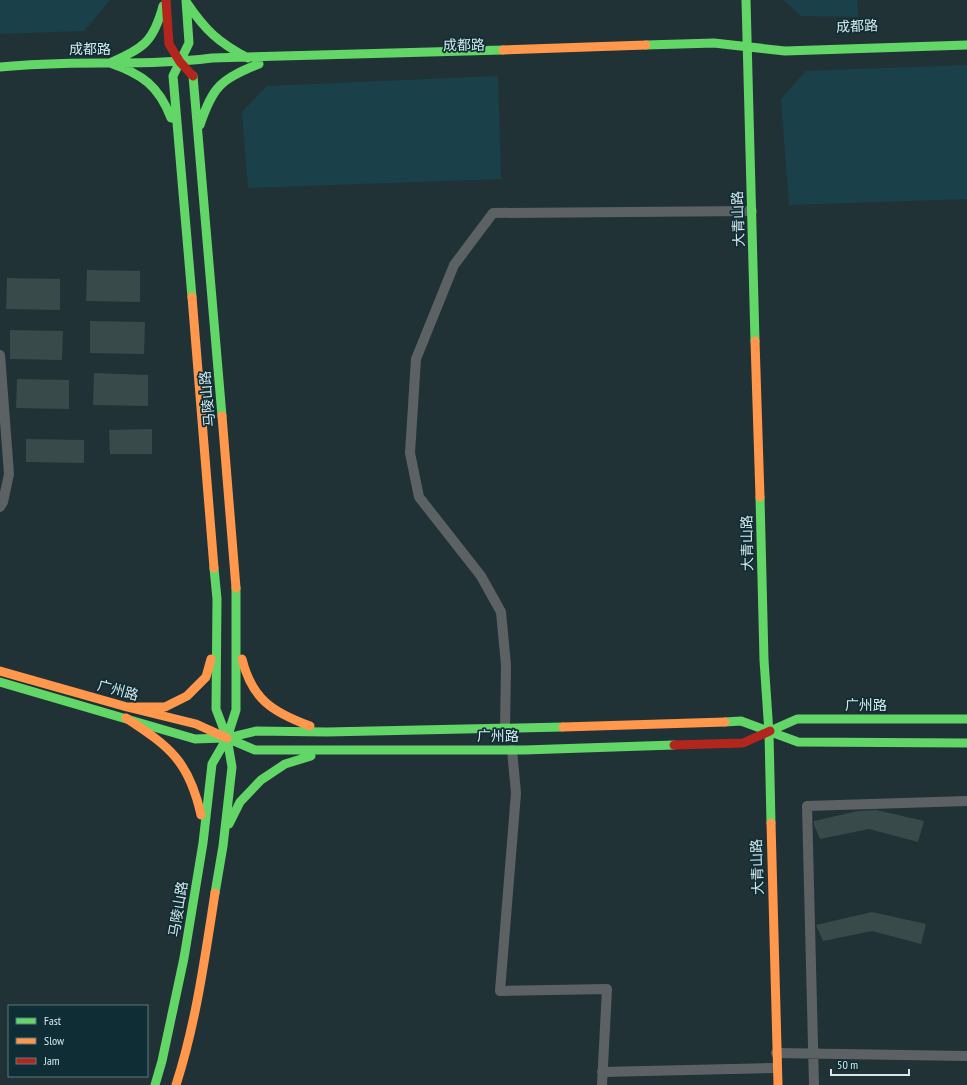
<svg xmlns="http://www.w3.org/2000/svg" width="967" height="1085" viewBox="0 0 967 1085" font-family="'PT Sans Narrow','Noto Sans SC',sans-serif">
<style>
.built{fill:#1a4049}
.building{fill:#394a4b}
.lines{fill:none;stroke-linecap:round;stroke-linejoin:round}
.street{stroke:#5c6264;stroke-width:10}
.fast{stroke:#63d668;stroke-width:9}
.slow{stroke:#ff974d;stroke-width:9}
.jam{stroke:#b3261e;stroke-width:9}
.labels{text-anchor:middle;stroke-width:3.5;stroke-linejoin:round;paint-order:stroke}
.street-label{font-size:14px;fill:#d7e8ed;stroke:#0e2d34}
</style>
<rect width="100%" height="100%" fill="#213236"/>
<path class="built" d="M0,0h110l-26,31 -84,3z
M784,0h73l1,17 -57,-1z
M967,65v134l-178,6 -8,-106 25,-28z
M498,76l3,103 -253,9 -6,-76 25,-26z"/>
<path class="building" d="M87,270l53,1v31l-54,-1z
M7,278l53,1v31l-54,-1z
M90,321l55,1 -1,32 -54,-1z
M10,330l53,1 -1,29 -52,-1z
M94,373l54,2v31l-55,-1z
M17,379l52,1v29l-53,-1z
M152,429v25h-42l-1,-24z
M26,439l58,1v23l-58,-1z
M876,810l48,11 -6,21 -49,-13 -49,10 -6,-14v-4l44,-10z
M872,912l54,12 -5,20 -49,-13 -49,10 -7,-16z"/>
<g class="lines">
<path class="street" d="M0,355l9,119 -6,28 -3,5
M505,729l1,-64 -5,-53 -20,-36 -62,-79 -9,-44 6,-94 38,-94 39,-52 259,-2
M512,750l4,43 -16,198 107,-2 -5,96
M776,1053l191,3
M602,1072l175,-4
M814,1085l-7,-279 160,-5"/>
<path class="fast" d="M186,0l3,43 -16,33 19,221
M746,0l9,341
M187,3c18,27 32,40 61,55
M646,45l68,-2 71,8 182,-6
M110,63c32,11 49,23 61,55
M110,63c34,-16 43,-20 53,-57
M0,67c70,-8 142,0 212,-9l291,-8
M193,76l29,340
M200,125c13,-39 21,-46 59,-61
M760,497l4,163 5,73 2,90
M214,568l3,31 -1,110 11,29 5,29 -9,79 -8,47
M0,682l195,57 28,-1
M725,722l16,-1 57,21 169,1
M770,731l27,-12h170
M227,738l28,12h269l150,-5
M227,738l29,-7 71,1 236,-5
M229,824l11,-22 21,-22 24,-16 26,-8
M155,1085l7,-24 22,-103 19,-115 9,-79 15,-26 9,-28v-122"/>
<path class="slow" d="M503,50l143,-5
M192,297l22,271
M755,341l5,156
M222,416l14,172
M242,659c10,40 30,53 68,67
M0,671l127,36 69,17 31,14
M127,707h38l22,-11 19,-19 5,-18
M126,718c44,29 63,43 75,97
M563,727l162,-5
M771,823l7,262
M176,1085c20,-62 29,-128 39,-192"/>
<path class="jam" d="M166,0l3,44 11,18 13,14
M674,745l69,-2 27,-12"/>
</g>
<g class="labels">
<g class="street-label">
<text transform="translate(857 26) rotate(-2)" y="5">成都路</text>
<text transform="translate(464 45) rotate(-1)" y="5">成都路</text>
<text x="90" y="54">成都路</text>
<text transform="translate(738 219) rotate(-92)" y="5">大青山路</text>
<text transform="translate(207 399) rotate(-95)" y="5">马陵山路</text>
<text transform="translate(747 543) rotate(-91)" y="5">大青山路</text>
<text transform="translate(118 690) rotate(15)" y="5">广州路</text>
<text x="866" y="710">广州路</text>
<text x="498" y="741">广州路</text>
<text transform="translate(757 867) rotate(-92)" y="5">大青山路</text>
<text transform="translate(178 909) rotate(-81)" y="5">马陵山路</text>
</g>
</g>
<rect x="8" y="1005" width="140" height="72" fill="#0e2d34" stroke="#5e787e"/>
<rect x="16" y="1018" width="20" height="6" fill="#63d668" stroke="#5e787e"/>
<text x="44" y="1025" font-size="12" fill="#d7e8ed">Fast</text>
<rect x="16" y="1038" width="20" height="6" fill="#ff974d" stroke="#5e787e"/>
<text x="44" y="1045" font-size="12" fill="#d7e8ed">Slow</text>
<rect x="16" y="1058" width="20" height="6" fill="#b3261e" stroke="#5e787e"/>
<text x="44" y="1065" font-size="12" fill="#d7e8ed">Jam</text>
<path d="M831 1069v6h78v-6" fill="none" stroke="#d7e8ed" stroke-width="2"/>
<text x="837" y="1069" font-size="12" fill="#d7e8ed" stroke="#0e2d34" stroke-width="3" paint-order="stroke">50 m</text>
</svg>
